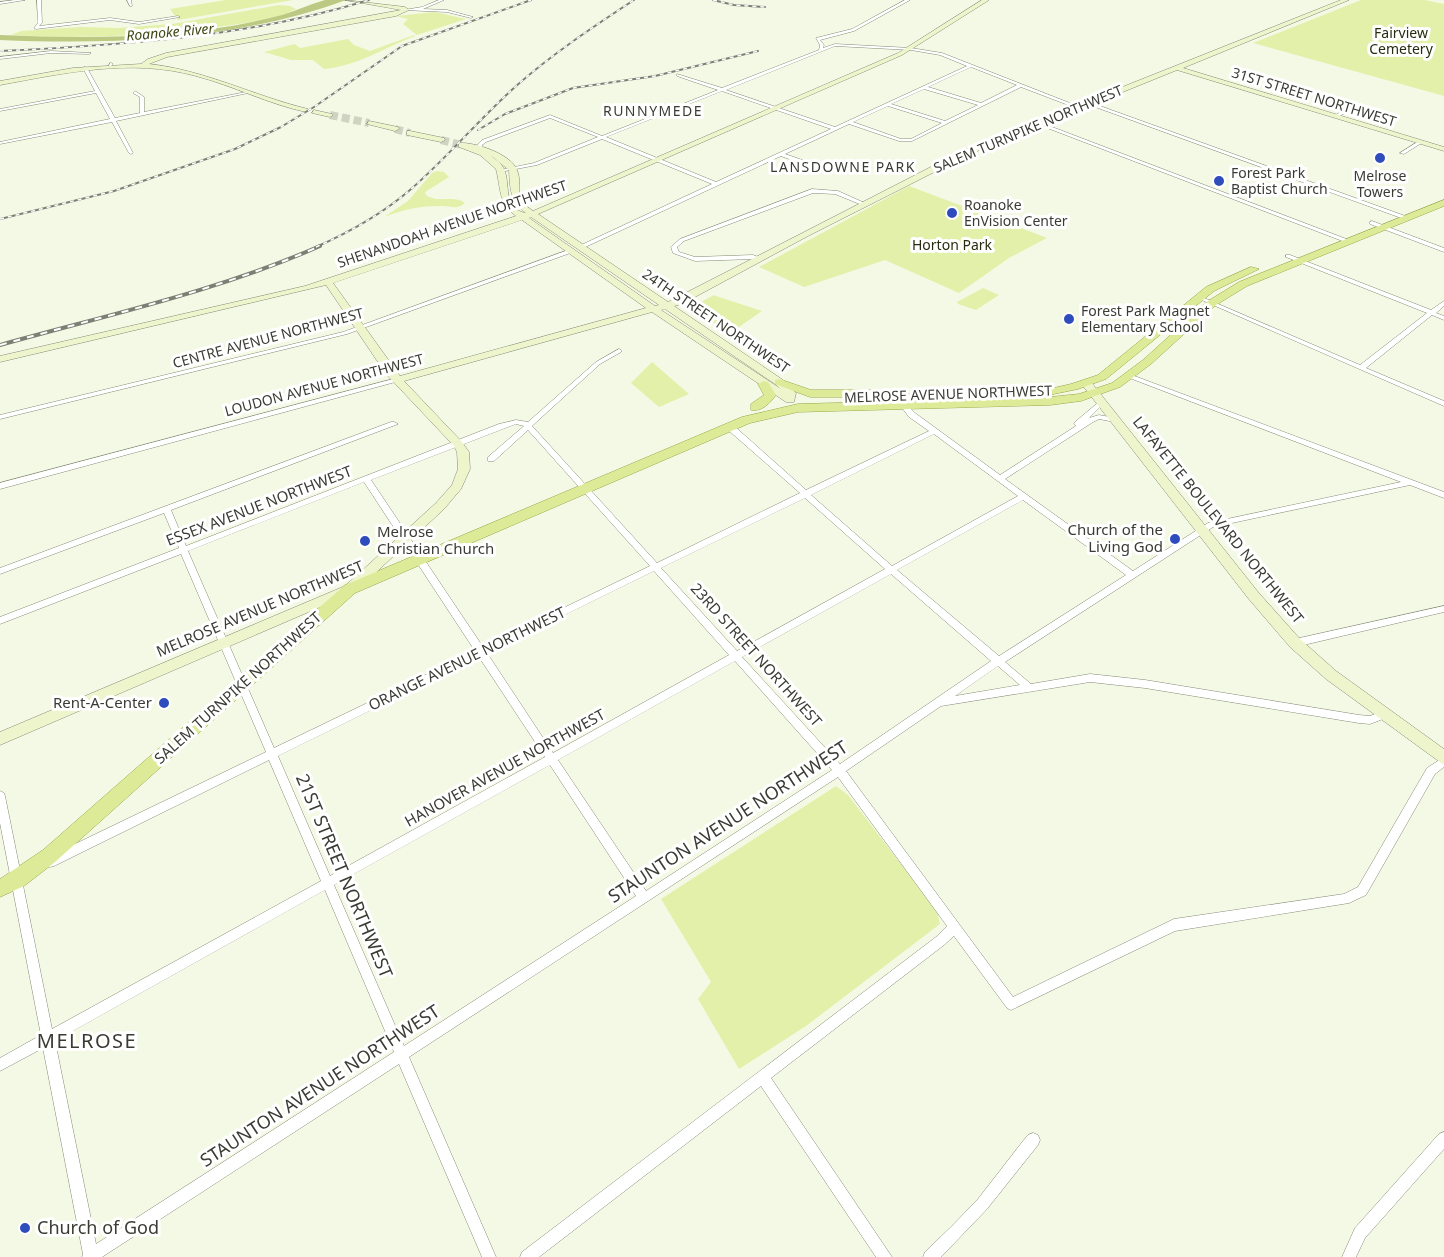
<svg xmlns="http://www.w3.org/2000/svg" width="1444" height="1257" viewBox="0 0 1444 1257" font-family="'Noto Sans',sans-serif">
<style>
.green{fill:#e2f0aa}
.water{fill:#bbc982}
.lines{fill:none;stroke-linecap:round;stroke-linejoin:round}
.secondary-tunnel{stroke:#cfd3c2;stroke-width:8;stroke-dasharray:8 4;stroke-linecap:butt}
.street-casing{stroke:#858a77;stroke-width:1}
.secondary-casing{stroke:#858a77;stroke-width:1}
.primary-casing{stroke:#96a549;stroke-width:1}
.street{fill:#fff;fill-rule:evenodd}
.secondary{fill:#eef5cc;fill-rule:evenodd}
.primary{fill:#ddeb98;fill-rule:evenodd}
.rail-far1-casing{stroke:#7c7f73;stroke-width:2}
.rail-casing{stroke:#7c7f73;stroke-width:4}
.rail-far1{stroke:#fff;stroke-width:1.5;stroke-dasharray:4;stroke-linecap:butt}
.rail{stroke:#fff;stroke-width:2;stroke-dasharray:7;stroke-linecap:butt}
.poi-dot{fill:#2f4cbd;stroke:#fff;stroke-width:2}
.labels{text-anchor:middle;stroke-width:6;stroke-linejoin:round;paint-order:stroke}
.far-water-label{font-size:14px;font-style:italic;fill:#3e4611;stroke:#fff}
.far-park-label{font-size:14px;fill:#272d0e;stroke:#fff}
.far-street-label{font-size:14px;fill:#3a3c34;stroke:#fff}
.far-neighbourhood-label{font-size:14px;letter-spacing:1.5px;fill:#3a3c34;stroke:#fff}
.far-poi-label{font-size:14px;fill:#3a3c34;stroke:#fff;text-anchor:start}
.street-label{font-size:15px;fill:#3a3c34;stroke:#fff}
.poi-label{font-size:15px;fill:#3a3c34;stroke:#fff;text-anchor:end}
.near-street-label{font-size:18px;fill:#3a3c34;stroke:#fff}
.near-poi-label{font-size:18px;fill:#3a3c34;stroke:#fff;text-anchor:start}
.near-neighbourhood-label{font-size:20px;letter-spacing:1.5px;fill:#3a3c34;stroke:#fff}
</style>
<rect width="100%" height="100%" fill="#f4f9e5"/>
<path class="green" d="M226,0h67l-115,20 -8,-11z
M1361,0h64l19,4v92l-191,-53z
M279,5l11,1 6,3c-20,11 -48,13 -71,17 -71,10 -143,13 -214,9l10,-4 60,-4 37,1 54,-4z
M435,12l31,7 -49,16 -14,-11 5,-5 -12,-3z
M414,35l1,1c-31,12 -58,30 -91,33l-11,-9h-22l-27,-8 31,-8 5,4 48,-9 6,6 16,6z
M437,171l7,1 5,5 -24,15 1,3c12,9 28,-1 39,8 -8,7 -14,3 -23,3 -22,0 -37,3 -58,11l24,-16 24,-28z
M909,186l138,52 -38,20 -50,35 -74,-33 -81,27 -45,-20z
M983,288l16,7 -23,15 -18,-6 -1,-2z
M714,295l2,1 46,15 -26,18 -33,-9 -12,-8 1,-5z
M652,362l37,32 -30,13 -28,-24z
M836,786l12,9 89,116 3,13 -134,102 -67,43 -41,-70 13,-17 -50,-83z"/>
<path class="water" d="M325,0h21c-108,40 -233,45 -346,40v-5c93,4 191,4 282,-20 14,-4 28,-11 43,-15z"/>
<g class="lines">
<path class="secondary-tunnel" d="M330,115l39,8
M395,129l15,4
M441,140l21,5"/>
<g class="street-casing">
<path id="street" d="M15,0h10l-25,4v-2z
M37,0h4l1,23 -3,3 71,-8 29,4 39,-6 2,1 -41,7 -29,-4 -74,9 -2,-1 4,-5z
M127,0h4l1,6h-2z
M439,0h5l-21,9 24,1 26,7 -2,1 -24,-6 -43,-2 18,-3z
M905,0h5l-56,31 -34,9 4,5 -1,3 12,-4 76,4 31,5 138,54 -4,1 -55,-21 -109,54h-13l-50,-17 -64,30 23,8h8l6,4v2l-9,3 -9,-4 1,-2 -24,-9 -200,93 -2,-1v-2l133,-62 -110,-45 -65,26 -37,7v-2l34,-7 64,-26 -48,-19 -64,24 -4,3 1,4h-4l-2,-4 5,-5 68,-25 52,21 116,-46 -41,-14v-2l45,14 97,-38 1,-5 -4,-7 36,-9zM835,46l76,4 29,5 27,11 -132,61 -109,-37zM971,67l46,18 -36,18 -53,-16zM924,89l54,16 -33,16 -54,-17zM722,91l109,38 -115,53 -110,-45zM888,106l54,17 -31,16h-10l-48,-17z
M51,51l40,2 -2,1 -38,-1 -51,6v-2z
M110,63h1l2,1 -2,2h-2z
M85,67l2,1 28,50 25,-5v-16l-7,-4 2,-2 9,6v15l102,-20 2,1 -132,28 17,32 -2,1 -2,-1 -17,-31 -112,22v-2l110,-23 -14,-26 -96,18v-2l95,-18 -12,-23z
M1089,102l319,115 1,1 -5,1 -317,-115z
M1364,107l2,2 -16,1 -12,7 -4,-1 13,-8z
M1039,122l310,118 1,1 -5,1 -308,-118z
M1419,141l4,1 -19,12 -4,-1z
M812,189l26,2 29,13 -5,1 -27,-11 -22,-1 -129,48 -7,6 2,5 16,5 58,-2 8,3v2l-8,-1 -58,2 -22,-8 -2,-6 9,-8z
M1372,221l72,27v4l-74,-28v-2z
M571,249l3,2 -1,1 -226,82 -347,85v-4l343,-83z
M1286,255h4l141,55 13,-9v5l-8,7 8,3v4l-12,-5 -66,53 78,33v5l-247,-108 5,-1 158,68 67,-52 -141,-56z
M619,349l2,1v2l-21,12 -68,62 125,137 143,-70 -73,-64v-4h6l73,65 123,-59 -20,-14 -6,-8 2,-13 4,-2 4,2 -2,13 4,4 85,62 76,-49 -2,-2 1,-2 25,-21h4v2l-15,15 10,-3 21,4v4l-21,-4 -6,3 -88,57 128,92 75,-48 193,-41 -274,-105 -1,-1 3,-2 315,118v6l-34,-13 -197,42 -208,135 26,22 59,-10 55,6 214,35 11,1 15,-6 3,1 2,3 -2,3 -18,7 -11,-1 -214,-35 -55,-6 -149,24 -95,65 167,226 161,-78 170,-25 14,-7 69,-119 17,-11v10l-9,7 -69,121 -17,8 -174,28 -164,79 -4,-2 -53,-72 -10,9 -173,133 121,179h-16l-115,-171 -222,171h-19l2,-5 414,-315 11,-11 -109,-149 -429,280 87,200h-14l-83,-193 -297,193h-20l1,-3 -40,-206 -43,23v-13l41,-23 -41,-212v-32l4,2 1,3 47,233 269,-148 -52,-121 -215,106 -4,1 -4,-1 -2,-4 2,-4 220,-106 -85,-198 -181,70v-7l179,-69 -15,-35 -164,61v-6l391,-146h3l4,2 -227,86 15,36 313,-122 17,-4 12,2 68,-60zM516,424l8,2 -36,31v4h6l34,-31 122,136 -167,81 -112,-167zM934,434l84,62 -126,70 -81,-71zM364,482l111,169 -201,97 -86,-197zM805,498l80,71 -148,82 -76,-83zM1023,500l103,75 -127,81 -102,-86zM654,571l75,84 -176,98 -66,-100zM891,574l100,87 -151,103 -98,-107zM479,657l66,100 -215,119 -52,-120zM735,661l97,109 -186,121 -88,-131zM998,666l22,19 -65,11zM550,765l86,131 -232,150 -70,-161zM325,890l69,162 -298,192 -41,-203z
M397,378l2,1v2l-399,108v-6z
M1444,606v6l-149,35 -3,-1 -2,-3 2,-3 3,-1z
M1444,1132v17l-79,89 -9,19h-14l13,-29 84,-94z
M1033,1133l5,2 2,5 -2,5 -51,64 -46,48h-18l2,-5 27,-26 26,-27 45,-58 5,-6z"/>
</g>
<g class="secondary-casing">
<path id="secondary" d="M345,0l60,7 4,3 -13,6 -229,41 -18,7c56,6 105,32 159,45l-2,3c-38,-8 -72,-26 -110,-36 -65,-18 -131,-3 -196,9v-4l73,-13 68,-4 7,-5 18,-6 235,-43z
M982,0h7l-87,55 -364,159 130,88 296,-152 377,-150h8l-166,68 261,79v4l-267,-81 -207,84 -162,82 -126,68 -8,2 109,74 13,13 -2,9h-8l-134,-90 -248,69 58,61 7,10 1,17 -9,20 -17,20 -89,83 -355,153v-13l345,-146 91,-83 16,-18 6,-16 -1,-17 -3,-6 -68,-72 -60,-89 -326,77v-6l305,-70 211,-70c-18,-13 -15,-28 -20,-47l-16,-14 -21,-8v-4c16,-1 52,11 58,27 7,18 -7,25 16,41l365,-158zM490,155l19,15c1,18 1,32 17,43 -24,-4 -15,-29 -22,-44 -3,-6 -8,-10 -14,-14zM531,217l128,88 -4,1 -126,-88zM522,220l124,88 -246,68 -67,-93zM665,309l110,75 6,5 -120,-79z
M314,110l18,4 1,1 -3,2 -18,-4z
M369,121l29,6 1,2 -4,2 -28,-7z
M410,131l34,7 1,2 -4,2 -34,-7v-4z
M1087,381l4,1 167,210 42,47 36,32 108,78v16l-118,-86 -36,-32 -42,-49 -165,-212v-4z"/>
</g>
<g class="primary-casing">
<path id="primary" d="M1444,200v6l-197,80 -31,19 -65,59 -31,23 -39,14 -31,4 -252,7 -48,11 -395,170 -300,269 -31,24 -24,11v-18l43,-29 302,-265 397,-168 56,-13 252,-7 29,-3 33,-11 31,-23 65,-59 31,-19z
M1251,267l8,2 -45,22 -108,88 -28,10 -29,6 -6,-3 2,-2 26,-6 27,-9 108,-88z
M779,379l32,11h60l19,7 -6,4 -14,-4h-60l-35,-13v-4z
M764,381l4,1 8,13c-6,8 -14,17 -25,15v-6l13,-9 -6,-11z"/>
</g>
<use href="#street" class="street"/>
<use href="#secondary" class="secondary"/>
<use href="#primary" class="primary"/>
<g class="rail-far1-casing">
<path id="rail-far1" d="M713,0l21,5 31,2
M0,51c126,-6 248,-14 369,-51
M478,130l27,-16 68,-26 82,-12 103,-25
M0,219l114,-28 121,-42 46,-22 33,-20 88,-61 129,-46
M316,247c34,-15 66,-33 94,-57 37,-32 69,-71 105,-103 37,-33 78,-60 119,-87"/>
</g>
<g class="rail-casing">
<path id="rail" d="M0,345c107,-30 218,-54 320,-99"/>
</g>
<use href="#rail-far1" class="rail-far1"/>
<use href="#rail" class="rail"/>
</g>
<g class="poi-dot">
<circle cx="1380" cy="158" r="6"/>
<circle cx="1219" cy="181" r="6"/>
<circle cx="952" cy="213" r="6"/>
<circle cx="1069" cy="319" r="6"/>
<circle cx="1175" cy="539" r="6"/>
<circle cx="365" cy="541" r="6"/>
<circle cx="164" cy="703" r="6"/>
<circle cx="25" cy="1228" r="6"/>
</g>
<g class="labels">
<g class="far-water-label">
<text transform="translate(170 32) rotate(-5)" y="5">Roanoke River</text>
</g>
<g class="far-park-label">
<text x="1401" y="38">Fairview<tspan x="1401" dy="16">Cemetery</tspan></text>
<text x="952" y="250">Horton Park</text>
</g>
<g class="far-street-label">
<text transform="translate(1314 97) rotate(17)" y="5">31ST STREET NORTHWEST</text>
<text transform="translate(1028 129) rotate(-23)" y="5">SALEM TURNPIKE NORTHWEST</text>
<text transform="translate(452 224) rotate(-19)" y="5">SHENANDOAH AVENUE NORTHWEST</text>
<text transform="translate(716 321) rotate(34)" y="5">24TH STREET NORTHWEST</text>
<text transform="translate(268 338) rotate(-15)" y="5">CENTRE AVENUE NORTHWEST</text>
<text transform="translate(324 385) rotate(-15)" y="5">LOUDON AVENUE NORTHWEST</text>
<text transform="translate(948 394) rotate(-2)" y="5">MELROSE AVENUE NORTHWEST</text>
</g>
<g class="far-neighbourhood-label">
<text x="653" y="116">RUNNYMEDE</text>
<text x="843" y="172">LANSDOWNE PARK</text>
</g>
<g class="far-poi-label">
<text x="1231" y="178">Forest Park<tspan x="1231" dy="16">Baptist Church</tspan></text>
<text x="1380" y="181" text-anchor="middle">Melrose<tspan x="1380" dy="16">Towers</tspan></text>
<text x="964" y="210">Roanoke<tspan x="964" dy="16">EnVision Center</tspan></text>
<text x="1081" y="316">Forest Park Magnet<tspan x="1081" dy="16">Elementary School</tspan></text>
</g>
<g class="street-label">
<text transform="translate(259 506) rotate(-21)" y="5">ESSEX AVENUE NORTHWEST</text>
<text transform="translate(1218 520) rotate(51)" y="5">LAFAYETTE BOULEVARD NORTHWEST</text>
<text transform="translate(260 609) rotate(-23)" y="5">MELROSE AVENUE NORTHWEST</text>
<text transform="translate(756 655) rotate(48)" y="5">23RD STREET NORTHWEST</text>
<text transform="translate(467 659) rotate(-26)" y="5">ORANGE AVENUE NORTHWEST</text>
<text transform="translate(238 688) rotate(-42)" y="5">SALEM TURNPIKE NORTHWEST</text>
<text transform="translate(505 768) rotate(-29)" y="5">HANOVER AVENUE NORTHWEST</text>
</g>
<g class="poi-label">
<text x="1163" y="535">Church of the<tspan x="1163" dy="17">Living God</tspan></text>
<text x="377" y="537" text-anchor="start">Melrose<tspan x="377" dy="17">Christian Church</tspan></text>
<text x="152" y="708">Rent-A-Center</text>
</g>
<g class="near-street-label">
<text transform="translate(728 822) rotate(-33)" y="6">STAUNTON AVENUE NORTHWEST</text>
<text transform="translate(344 876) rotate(67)" y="6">21ST STREET NORTHWEST</text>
<text transform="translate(320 1086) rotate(-33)" y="6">STAUNTON AVENUE NORTHWEST</text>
</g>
<g class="near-poi-label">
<text x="37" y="1234">Church of God</text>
</g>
<g class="near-neighbourhood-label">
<text x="87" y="1048">MELROSE</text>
</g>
</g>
</svg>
